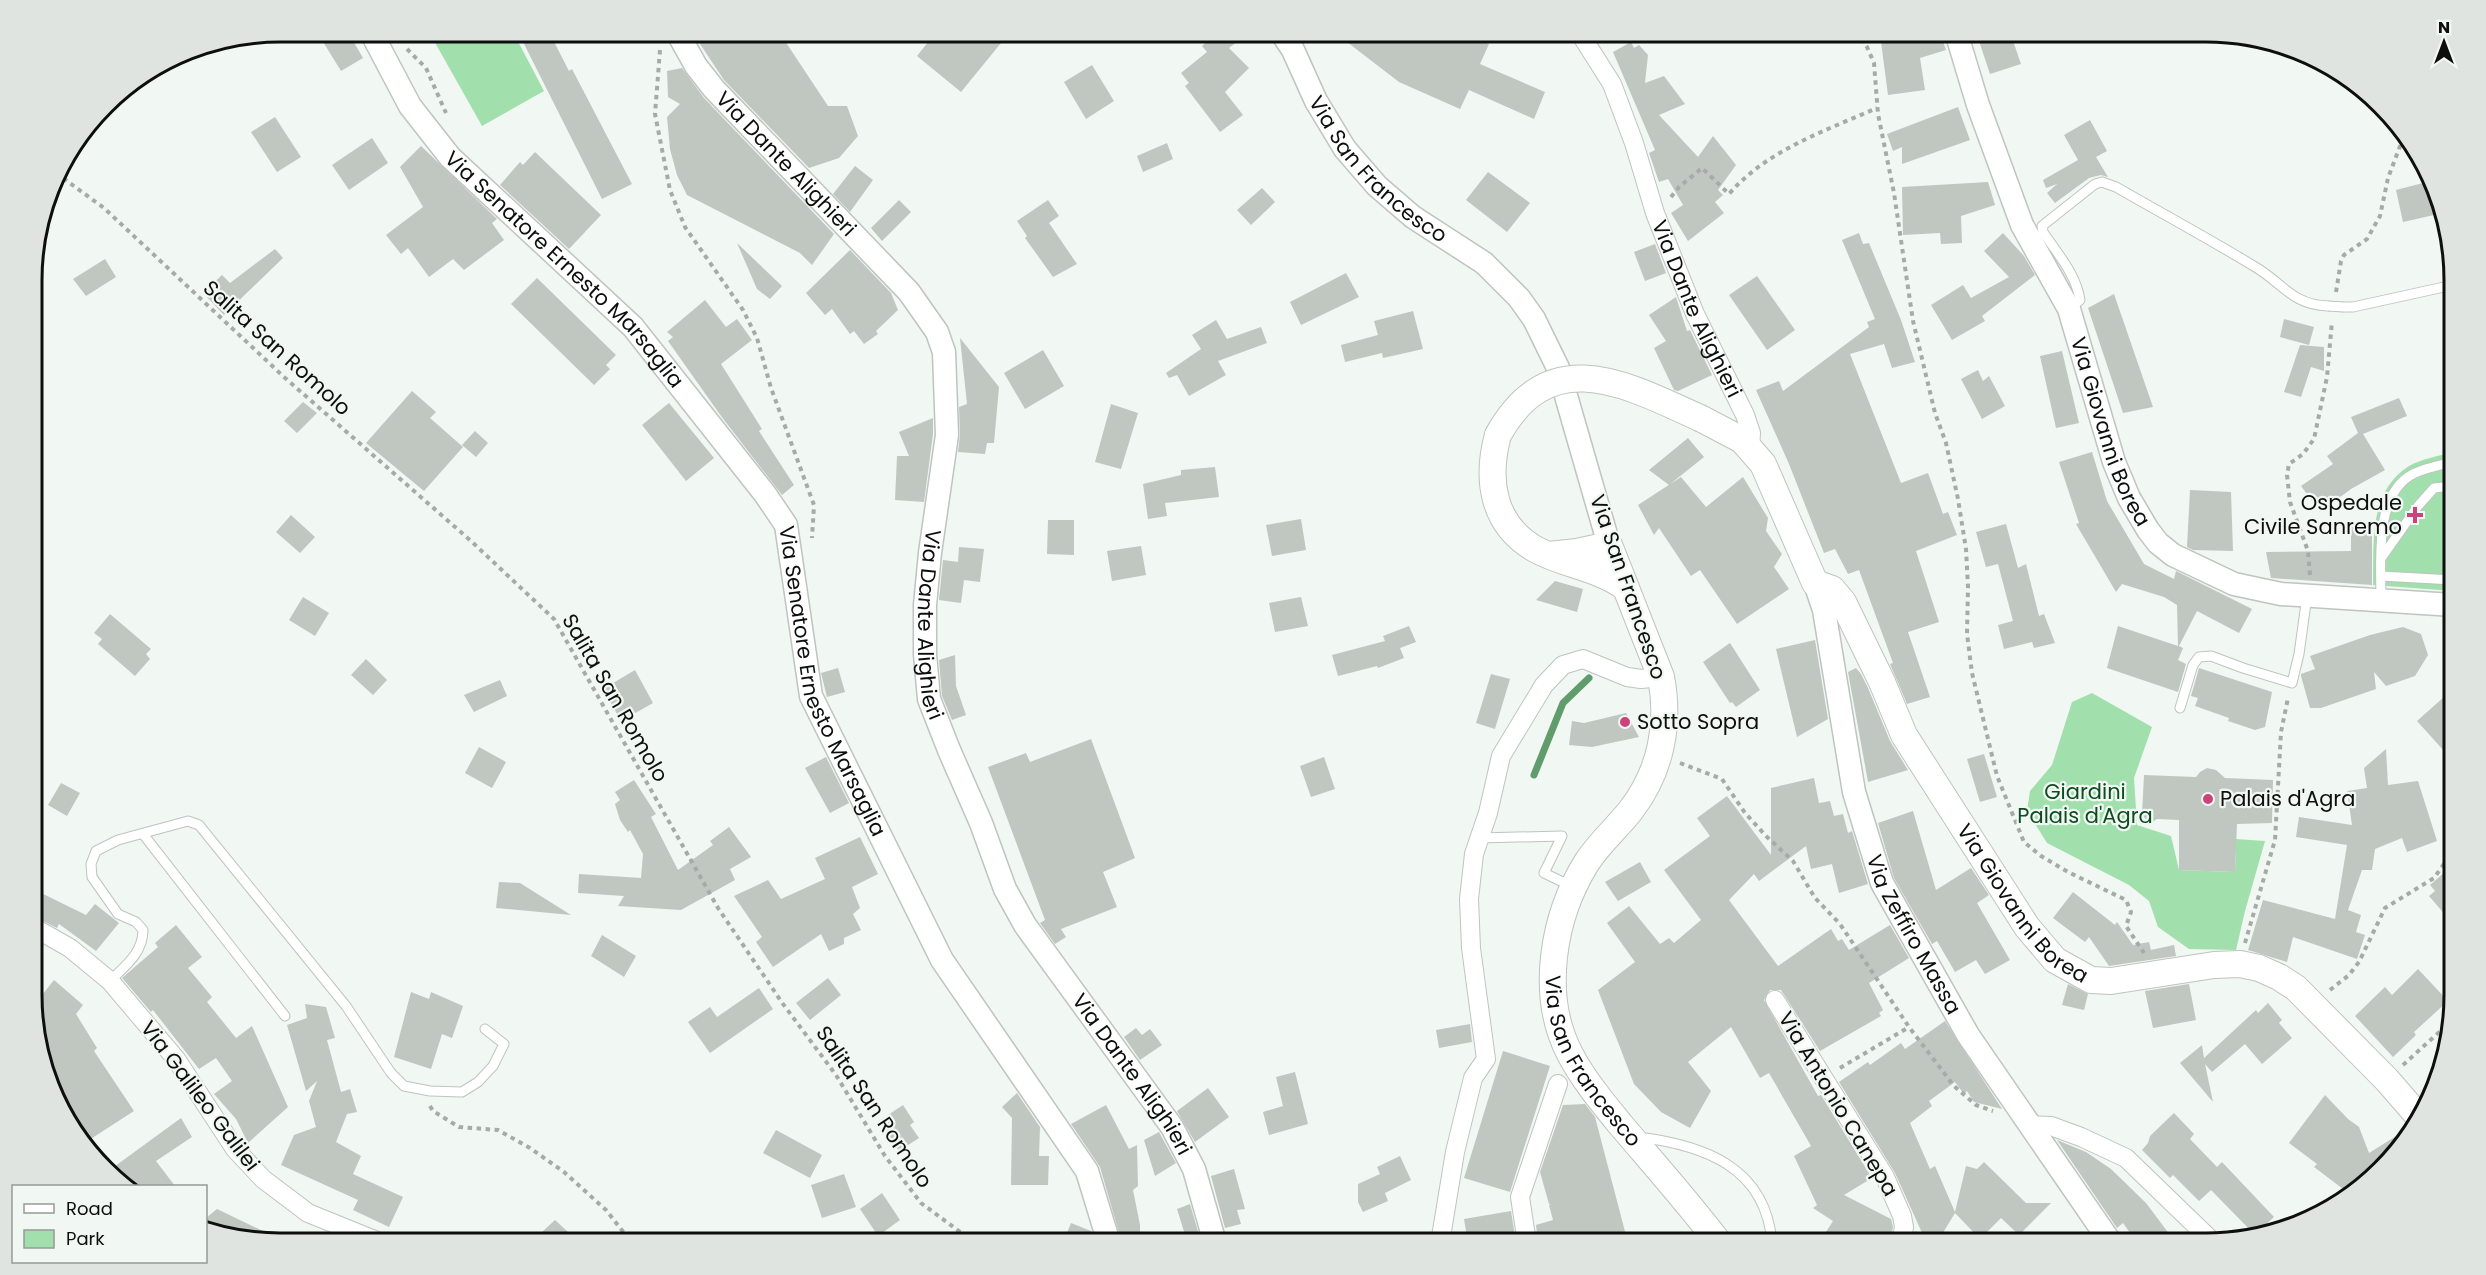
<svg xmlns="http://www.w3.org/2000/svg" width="2486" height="1275" viewBox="0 0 2486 1275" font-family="Poppins,sans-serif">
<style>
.green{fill:#a1e0ac}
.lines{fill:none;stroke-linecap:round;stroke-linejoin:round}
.stream{stroke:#619c6c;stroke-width:7}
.building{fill:#c0c6c0}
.service-casing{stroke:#bec4bf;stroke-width:11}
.minor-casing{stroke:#bec4bf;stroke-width:20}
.tertiary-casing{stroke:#bec4bf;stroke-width:25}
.secondary-casing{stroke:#bec4bf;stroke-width:28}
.path{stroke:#a7aba8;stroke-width:4;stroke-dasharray:4.5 4.5;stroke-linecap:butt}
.service{stroke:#fff;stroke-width:9}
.minor{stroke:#fff;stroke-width:18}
.tertiary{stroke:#fff;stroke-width:22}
.secondary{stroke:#fff;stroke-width:26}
.service-bridge-casing{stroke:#bec4bf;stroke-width:11;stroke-linecap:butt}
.secondary-bridge-casing{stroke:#bec4bf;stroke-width:28;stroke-linecap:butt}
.service-bridge{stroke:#fff;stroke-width:9}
.secondary-bridge{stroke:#fff;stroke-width:26}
.poi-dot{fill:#cc427a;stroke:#f1f7f2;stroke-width:2}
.labels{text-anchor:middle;stroke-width:4.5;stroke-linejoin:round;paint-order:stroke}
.street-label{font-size:21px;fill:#0d0f0e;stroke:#f1f7f2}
.poi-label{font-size:21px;fill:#0d0f0e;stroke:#f1f7f2;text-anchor:start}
.park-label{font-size:21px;fill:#0d4b21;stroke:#f1f7f2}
.rim{fill:none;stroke:#0d0f0e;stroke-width:3}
</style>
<rect width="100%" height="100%" fill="#f1f7f2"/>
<path class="green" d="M429,32h84l31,59 -62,35z
M2453,452v139l-80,-6c1,-42 -5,-93 36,-119 12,-7 30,-10 44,-14z
M2092,693l60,34 -18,51 3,47 34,11 8,34 56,2 1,-33 29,2 -20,70 -9,39 -47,-1 -31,-22 -9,-26 -20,-16 -82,-42 -20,-32 3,-20 22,-26 20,-63z"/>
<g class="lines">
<path class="stream" d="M1534,775l29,-72 26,-25"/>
</g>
<path class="building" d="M317,32h31l15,26 -22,13z
M518,32h31l20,39 3,-2 60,115 -30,15z
M692,32h87l49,74h19l11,30 -19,22 -30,10 -85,-88z
M936,32h74l-49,60 -44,-36z
M1217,32h33l-21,16 20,20 -24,24 18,23 -23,17 -35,-46 4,-3 -8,-10 26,-21 -5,-6z
M1334,32h145l-4,7 14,5 -9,20 65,28 -11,27 -65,-29 -9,19 -61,-27z
M1940,32l6,18 -26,8 5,32 -37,5 -7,-53z
M1976,32h34l11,32 -31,10z
M1631,42l3,6 5,-3 9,10 -3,28 19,-7 21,28 -26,11 39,42 15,-21 23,29 -18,25 5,5 -8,7 9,11 -36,28 -17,-28 12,-8 -15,-26 -9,3 -10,-29 6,-3 -42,-98z
M1092,65l22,36 -28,18 -22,-37z
M682,68l22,30 130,136 -22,31 -12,-12 -113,-58 -10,-20 -7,-26 -3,-32 13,-13 -12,-7 -1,-26z
M1958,107l12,33 -68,24v-17l-9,4 -6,-17z
M275,117l26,40 -24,15 -26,-40z
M2090,120l17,31 -11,6 12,20 -7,-2 -12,3 -34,25 -8,-10 10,-9 -11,4 -3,-8 35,-20 -14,-25z
M372,138l16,25 -39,27 -17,-25z
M1167,143l6,16 -30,13 -6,-16z
M421,146l76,73 -5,4 12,17 -40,30 -11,-11 -24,18 -21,-29 -7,6 -15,-19 37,-28 -23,-40z
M535,152l66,63 -32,34 -69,-64 20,-23 3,3z
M855,166l18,14 -23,32 -17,-18z
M1488,172l42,31 -23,29 -41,-32z
M1988,182l7,23 -34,11 1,27 -21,1 -1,-11 -37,2 -1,-48z
M2427,182l7,33 -31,7 -7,-32z
M1262,188l13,14 -24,23 -14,-15z
M899,200l12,12 -29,29 -11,-13z
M1048,200l11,16 -10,7 28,41 -24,13 -28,-39 2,-2 -10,-15z
M1859,233l4,11 6,-1 32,77 14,42 -23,6 -8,-24 -34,10 51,129 27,-10 15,41 5,-2 9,23 -41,16 23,71 -31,10 22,65 -23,7 -17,-40 3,-1 -34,-93 -11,4 -13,-25 -11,4 -35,-89 -33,-74 23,-9 4,10 86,-64 -2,-5 8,-3 -33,-79z
M2003,233l21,23 11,19 -53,41 3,5 -33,19 -21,-35 32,-20 8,13 38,-21 -25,-26z
M737,243l45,43 -12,13 -13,-10z
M1655,244l11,29 -21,8 -11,-29z
M275,249l8,9 -59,57 -21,-22 19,-18 8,8z
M850,250l41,43 7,17 -22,21 2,3 -14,10 -10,-13 -4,3 -18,-25 -7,6 -19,-22z
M105,259l11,18 -30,19 -13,-17z
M1346,273l13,24 -58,28 -11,-23z
M1757,276l38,54 -28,20 -38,-55z
M537,278l79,77 -10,10 4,4 -16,16 -83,-81z
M2114,294l39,113 -30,6 -35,-105z
M1676,297l11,34 3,-1 22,45 -34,16 -4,-1 -20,-42 12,-7 -17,-26z
M705,300l21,27 11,-8 15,21 -31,24 41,65 -3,2 35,54 -12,10 -61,-79 -53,-75 5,-4 -6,-5z
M1413,311l10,38 -40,9 -1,-5 -37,9 -4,-17 37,-10 -4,-14z
M2284,319l30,8 -5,18 -29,-8z
M1216,320l11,19 34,-12 6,16 -49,18 8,14 -37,21 -12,-21 -8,3 -3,-5 35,-24 -9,-14z
M960,338l39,49 -5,56h-7l-2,11 -27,-2 2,-17 -1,-28 8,-3z
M2300,345l24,2v24l-13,-4 -10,30 -17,-5z
M1043,350l21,36 -39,23 -21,-36z
M2062,351l17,72 -23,5 -16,-72z
M1978,370l5,11 6,-5 16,30 -23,13 -21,-40z
M412,391l24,21 -6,6 33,29 -39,44 -58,-48z
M2399,398l8,18 -44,18 22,36 -34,19 -31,23 -19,-26 32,-22 -6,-8 31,-23 -7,-16z
M303,402l14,11 -20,20 -13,-12z
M669,403l45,55 -28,23 -44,-56z
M1111,404l27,9 -17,56 -26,-7z
M933,418v16l-9,68 -29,-2 2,-44h12l-10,-24z
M475,431l13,12 -12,14 -14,-12z
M1688,438l16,19 -35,28 -20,-15z
M2092,452l15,49 37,63 30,15 2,-8 76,38 -13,24 -42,-22 -18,35 4,2 -5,12 8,4 -8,28 -71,-24 11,-42 60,20 -1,-41 -13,-8 -42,-13 -6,8 -40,-68 3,-1 -20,-61z
M1215,467l4,30 -54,6 2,13 -19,3 -5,-35 38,-9v-5z
M1681,477l25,30 37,-30 25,41 -2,13 16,23 -8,13 15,22 -52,35 -37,-54 -9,6 -32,-48 -5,7 -16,-30z
M2190,490l41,2 2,59 -40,-1 -6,-3z
M291,515l24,22 -15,16 -24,-21z
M1301,519l5,31 -34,6 -6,-31z
M1048,520h26v35l-27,-1z
M2006,524l12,44 8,-4 13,52 5,-2 11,29 -21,5 -2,-6 -28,7 -6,-24 15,-4 -15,-57 -12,3 -10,-35z
M2351,527h21v58l-101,-7 -5,-26 85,-1z
M1141,546l5,29 -34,6 -5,-30z
M959,547l25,2 -4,33 -16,-2 -3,23 -22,-3 4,-40 15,2z
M1555,581l28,8 -6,23 -41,-12z
M303,597l26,16 -14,23 -26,-16z
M1301,597l7,29 -33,6 -6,-29z
M110,614l41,35 -5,5 4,5 -15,17 -37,-32 4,-5 -8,-6z
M1409,626l7,16 -16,6 4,10 -26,10 -1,-2 -39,10 -6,-21 53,-14 -2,-5z
M2403,627l18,7 7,21 -13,21 -29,10 -12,-14 2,17 -55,19h-11l-9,-32v-2l14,-5 -5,-13 60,-21z
M1815,640l13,79 -31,18 -21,-88z
M1730,643l30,47 -24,17 -4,-5 -2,1 -27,-41z
M955,655l1,31 10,29 -14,5 -10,-24 -3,-36z
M366,659l21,21 -14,15 -22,-20z
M838,668l7,24 -18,5 -6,-24z
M1856,668l5,6 7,14 22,53 18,29 -40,12 -20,-110z
M2199,668l73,24 -7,35 -10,3 -27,-9 1,-3 -34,-12 3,-8 -7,-2z
M635,670l18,33 -32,18 -18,-32z
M1491,674l19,5 -15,50 -19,-6z
M500,680l7,16 -33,16 -10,-17z
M2445,696l9,10v56l-37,-41z
M1626,713l13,24 -47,10 -23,-2 3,-24 12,2z
M1091,739l44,119 -32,14 14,35 -56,22 5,8 -11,7 -15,-21 5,-3 -57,-153 38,-14 4,9z
M479,747l27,15 -14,26 -27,-15z
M2386,749l2,36 30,-4 19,60 -30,11 -5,-14 -27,11 -3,21h-10l-14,40 13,5 -5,17 9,3 -8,24 -64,-22 -6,25 -39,-12 15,-50 72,19 12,-74 -51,-8 3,-20 53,8 -5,-34 20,-3 -3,-20z
M1984,754l13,43 -17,5 -13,-43z
M826,757l23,46 -19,10 -25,-45z
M1324,757l11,32 -24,8 -11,-31z
M2207,768l9,2 9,8 48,2 -1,43 -35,1 -2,48 -56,-2v-50l-22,-1 -8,5 -7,-10 2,-39 52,2 4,-5z
M1814,778l5,25 11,-2 4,15 9,-2 5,19 4,-2 16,53 -29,9 -7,-29 -21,5 -5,-23 -47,35 -5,-7 -25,26 49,66 53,-37 7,12 4,-2 7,11 41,-25 19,33 -40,25 14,27 -4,3 2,3 -61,35 -39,-61h-11l-6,10 54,96 3,-1 51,83 -28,17 47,24 2,8 -3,16h-71l14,-22 -20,-13 4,-3 -23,-49 17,-10 -42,-73 -9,5 -29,-51 -43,35 23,29 -21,37 -29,-16 -27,-28 -36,-94 37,-28 -28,-39 22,-17 31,38 9,-6 5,5 27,-23 -37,-50 46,-34 -13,-18 30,-22 44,59v-67z
M634,780l22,34 -5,3 27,53 35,-25 -3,-4 19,-14 22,30 -21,12 5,11 -54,30 -63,-4 6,-10 -46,-3 1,-19 62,4 2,-24 -13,-24 -2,2 -8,-12 -5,-16 5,-4 -5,-8z
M61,783l19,10 -13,23 -19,-11z
M1913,811l23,79 35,-22 18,27 -12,8 33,57 -25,14 -9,-14 -21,12 -18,-31 -5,3 -38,-66 -16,-55z
M860,837l18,37 -26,13 8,21 -7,6 8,16 -17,8v6l-15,7 -8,-17 -48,33 -17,-25 6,-5 -28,-41 34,-16 13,19 44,-20 -10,-21z
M1640,862l11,20 -33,19 -13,-19z
M2454,864v61l-25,-29 6,-5 -5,-6z
M499,882l21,1 51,32 -75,-7z
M33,889l53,26 9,-11 24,19 -23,28 -37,-27 -2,4 -24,-12z
M2073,892l42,33 2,-3 16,23 16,-3 2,8 23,-5 2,11 -67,10 -20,-29 -4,5 -32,-24z
M176,925l26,32 -14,11 24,29 -5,5 29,36 16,-12 36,81 -40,36 -12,-24 -22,-25 18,-13 -16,-23 -17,11 -46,-59 -2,2 -29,-34 36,-31 -3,-4z
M602,935l34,21 -12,21 -33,-21z
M2418,969l30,32 -34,31 2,3 -23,22 -38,-41 30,-29 7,8z
M828,978l13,17 -31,25 -14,-17z
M54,980l29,25 -7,9 21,34 -3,3 40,60 -51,33 -9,-11 -40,-105v-23z
M2068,984l20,10 -4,16 -22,-5z
M2189,984l7,36 -43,8 -8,-37z
M759,988l14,21 -63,44 -22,-31 22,-15 7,10z
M411,992l18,7 2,-7 32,14 -11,32 -10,-4 -11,35 -37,-12z
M2268,1003l14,17 -3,3 13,15 -30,26 -17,-20 -33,28 -7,-8 8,38 -33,-39 22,-18 2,13 52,-48 2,3z
M305,1004l21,3 9,31 -8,2 14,52 9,-3 7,23 -10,2 -11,28 25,14 -8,18 50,23 -14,30 -36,-17 5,-10 -77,-35 13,-30 22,-8 -7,-26 8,-20 -11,10 -19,-66 20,-7z
M1945,1021l57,88 -28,-7 -7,-11 -3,3 -9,-12 -26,19 3,5 -22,17 20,46 5,-3 20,46 11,-46 11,3 7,-7 42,41h25l-32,32 -18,-17 -21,21 -25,-26 -14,23 -2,7h-27l3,-12 8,4 -28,-62 -56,-91 29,-20 2,3 31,-22 4,6z
M1470,1024l2,18 -33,6 -3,-18z
M1136,1028l6,7 8,-6 12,16 -22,15 -16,-23z
M1503,1051l47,15 -40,126 -46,-14z
M1295,1072l13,52 -39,11 -6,-23 20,-6 -7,-29z
M1208,1088l21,29 -34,25 -18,-31z
M1017,1093l23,34 -1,29h10l-1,29h-37l1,-67 -10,-11z
M2325,1095l23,24 11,8 10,26 40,-25 3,2 -19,29 -42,36 -37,-28 3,-3 -28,-21z
M1585,1104l10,13 33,126h-90l-2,-18 17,-5 -4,-15h2l-2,-1 -9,-32 23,-67z
M903,1105l11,17 -4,3 9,13 -20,13 -20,-30z
M1106,1105l23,44 8,-4 1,41 -5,4 7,35v18h-18l-22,-76 -29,-43z
M2174,1113l20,21 -4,5 27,28 5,-5 52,55 -19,18 -44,-45 -12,11 -26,-26 -3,3 -28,-28 6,-7 2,-7z
M181,1118l11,19 -36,24 19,25h-52l-16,-14z
M776,1130l46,25 -12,23 -47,-25z
M1159,1132l17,31 -21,13 -11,-36z
M2057,1140l29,12 25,17 35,34 30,40h-39l-14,-20 -6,5z
M1400,1156l11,24 -26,13 3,8 -25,11 -5,-10v-18l22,-10 -3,-7z
M1234,1169l11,40 -8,1 4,14 -16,4 -14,-52z
M844,1174l12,33 -34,11 -11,-33z
M882,1193l18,27 -22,16 -18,-27z
M1190,1204l9,31 -13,3 -9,-29z
M217,1209l48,23 -3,7 -56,-13v-8z
M1511,1211l5,32h-48l-4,-24z
M555,1220l25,23h-50z
M1071,1223l20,8 4,12h-32z"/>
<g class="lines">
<g class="service-casing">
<path id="service" d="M2344,307h9l100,-22
M2069,309l11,-9c-4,-26 -23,-47 -37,-68l-1,-6 53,-42 7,-2 14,5c47,27 95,53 141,81 26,16 36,37 71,38
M2382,557l36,-51 16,-18 19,-2
M2381,576l72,4
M2381,599c0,-38 -7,-105 32,-125 11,-6 27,-9 40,-12
M2180,708l13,-43 6,-8 12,-1 32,12 49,15 7,-29 8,-58
M143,834l142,182
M1479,838l83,-2 -18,37 27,13
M110,981c15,-15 33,-28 33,-51l-7,-8 -18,-8 -26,-37 -1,-13 5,-13 22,-11 70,-19 11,4 147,181 45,67 13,13 26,5 32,1 16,-10 15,-16 11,-22 -19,-15
M1638,1137c66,8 128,30 134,106"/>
</g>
<g class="minor-casing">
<g id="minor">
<path id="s1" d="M1579,32l33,52 22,59 21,70 40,101 50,101 6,18 -1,15"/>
<path d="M33,927l37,21 40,33 66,78 59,90 28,30 45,34 74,30"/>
<path d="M1775,1000l110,177 17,39 2,11 -3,16"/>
<path d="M2028,1125l23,1 30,11 45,21 88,85"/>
<path d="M1440,1243l15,-91 18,-74 13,-19 -15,-111 -2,-49 5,-45 14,-41 13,-57 43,-71 19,-20 20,-6 44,18 14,2 20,-2"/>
<path d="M1527,1243l-7,-46 38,-113"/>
</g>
</g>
<g class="tertiary-casing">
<g id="tertiary">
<path id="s2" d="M371,32l39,74 40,51 183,170 132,167 21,31 25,171 131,264 145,211 22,72"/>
<path id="s3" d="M677,32l19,34 18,23 195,203 28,40 7,20 3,83 -17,118 -5,52v49l4,45 20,51 32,73 24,66 20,36 147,202 22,42 21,74"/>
<path id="s4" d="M1281,32l12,18 23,51 29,48 32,37 36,31 71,46 35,35 15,21 24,49 51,177"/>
<path id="s5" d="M1956,32l22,73 44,120 47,84 45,153 15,36 19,32 10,13 15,12 61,29 47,10 172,11"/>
<path id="s6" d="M1815,583l9,27 30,182 28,91 86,152 143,208"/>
</g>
</g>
<g class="secondary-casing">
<g id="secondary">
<path id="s7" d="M1702,419l40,21 21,24 52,119 17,6 11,13 39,80 22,53 123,192 28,33 36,20 20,1 103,-16 26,-1 19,4 20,9 17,11 91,92 33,38"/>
<path d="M1498,435c-12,44 -6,89 37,114 29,16 61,18 90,38"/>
<path id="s8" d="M1549,555l28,-3 32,-7 52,132c9,47 0,94 -30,133 -14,18 -31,32 -44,52 -34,54 -48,133 -17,192 13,25 32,48 50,70 33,39 68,78 99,119"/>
</g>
</g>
<path class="path" d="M1855,32l12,15 7,16 4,51 16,79 19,128 22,92 11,30 12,56 8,50 2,38 -1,47 5,39 25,103 27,66 17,14 27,16 58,28 5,12 -5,14 18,27
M407,49l19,19 20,45
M660,50l-5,64 15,76 15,37 58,83 14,28 14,50 43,117 -2,33
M56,173l48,35 180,169 187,164 83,78 164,289 65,96 53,71 49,81 36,47 54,40
M1671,197l8,-10 23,-19 27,26c38,-44 96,-63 148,-86
M2336,292l5,-31 3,-6 23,-16 13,-23 8,-38 17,-45
M2310,575l-2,-24 -18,-49 -3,-27 2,-11 14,-10 11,-15 13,-62 5,-56
M1680,763l42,16 23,34 22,24 26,24 22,37 25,26 69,103 45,59 22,19 17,6
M2245,943l30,-103 6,-108 7,-34
M2330,990l19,-15 10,-13 26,-54 49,-30 20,-28
M2403,1065l45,-41
M1840,1068l69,-41
M430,1106l3,5 26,16 39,3 32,18 34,24 42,38 26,33"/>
<use href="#service" class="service"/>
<use href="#minor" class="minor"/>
<use href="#tertiary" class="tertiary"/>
<use href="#secondary" class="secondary"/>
<g class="service-bridge-casing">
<path id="service-bridge" d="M2328,306l16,1"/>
</g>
<g class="secondary-bridge-casing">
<path id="secondary-bridge" d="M1498,435c52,-94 129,-50 204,-16"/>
</g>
<use href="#service-bridge" class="service-bridge"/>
<use href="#secondary-bridge" class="secondary-bridge"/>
</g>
<g class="poi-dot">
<path d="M2412 506h6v6h6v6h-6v6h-6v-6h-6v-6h6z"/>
<circle cx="1625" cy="722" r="6"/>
<circle cx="2208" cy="799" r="6"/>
</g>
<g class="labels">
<g class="street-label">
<text dy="7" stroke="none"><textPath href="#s3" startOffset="172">Via Dante Alighieri</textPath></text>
<text dy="7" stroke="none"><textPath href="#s4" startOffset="171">Via San Francesco</textPath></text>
<text dy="7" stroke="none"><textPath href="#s2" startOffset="309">Via Senatore Ernesto Marsaglia</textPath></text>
<text dy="7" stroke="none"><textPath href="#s1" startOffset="302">Via Dante Alighieri</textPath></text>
<text transform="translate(277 348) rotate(42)" y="7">Salita San Romolo</text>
<text dy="7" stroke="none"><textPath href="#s5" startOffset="430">Via Giovanni Borea</textPath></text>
<text transform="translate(1628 587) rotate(71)" y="7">Via San Francesco</text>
<text dy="7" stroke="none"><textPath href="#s3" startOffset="694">Via Dante Alighieri</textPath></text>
<text dy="7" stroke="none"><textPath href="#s2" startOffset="813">Via Senatore Ernesto Marsaglia</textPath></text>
<text transform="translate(615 698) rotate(60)" y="7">Salita San Romolo</text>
<text dy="7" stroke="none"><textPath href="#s7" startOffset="596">Via Giovanni Borea</textPath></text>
<text dy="7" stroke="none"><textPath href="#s6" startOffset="368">Via Zeffiro Massa</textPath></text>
<text dy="7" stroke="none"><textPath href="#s8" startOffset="628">Via San Francesco</textPath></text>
<text dy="7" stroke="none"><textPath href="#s3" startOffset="1198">Via Dante Alighieri</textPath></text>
<text transform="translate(200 1096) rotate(53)" y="7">Via Galileo Galilei</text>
<text transform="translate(1838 1104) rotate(59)" y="7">Via Antonio Canepa</text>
<text transform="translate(874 1107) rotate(56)" y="7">Salita San Romolo</text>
</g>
<g class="poi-label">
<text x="2402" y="510" text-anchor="end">Ospedale<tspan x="2402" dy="24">Civile Sanremo</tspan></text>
<text x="1637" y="729">Sotto Sopra</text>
<text x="2220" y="806">Palais d'Agra</text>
</g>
<g class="park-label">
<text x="2085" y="799">Giardini<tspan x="2085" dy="24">Palais d'Agra</tspan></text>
</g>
</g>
<path d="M0 0H2486V1275H0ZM280 42H2206A238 238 0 0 1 2444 280V995A238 238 0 0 1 2206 1233H280A238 238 0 0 1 42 995V280A238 238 0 0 1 280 42Z" fill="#dfe4e0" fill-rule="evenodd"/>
<path class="rim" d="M280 42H2206A238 238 0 0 1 2444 280V995A238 238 0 0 1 2206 1233H280A238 238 0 0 1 42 995V280A238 238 0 0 1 280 42Z"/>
<rect x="12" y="1185" width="195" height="78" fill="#f1f7f2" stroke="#969a97" stroke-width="1.5"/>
<rect x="24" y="1204" width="30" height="9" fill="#ffffff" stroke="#969a97" stroke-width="1.5"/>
<text x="66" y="1215" font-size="18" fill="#0d0f0e">Road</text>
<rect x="24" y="1230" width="30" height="18" fill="#a1e0ac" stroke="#969a97" stroke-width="1.5"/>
<text x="66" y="1245" font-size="18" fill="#0d0f0e">Park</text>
<g transform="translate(2444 42)" stroke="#f1f7f2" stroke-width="4.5" paint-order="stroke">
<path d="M0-4.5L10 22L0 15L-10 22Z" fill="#0d0f0e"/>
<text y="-9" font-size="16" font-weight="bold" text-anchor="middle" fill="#0d0f0e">N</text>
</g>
</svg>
